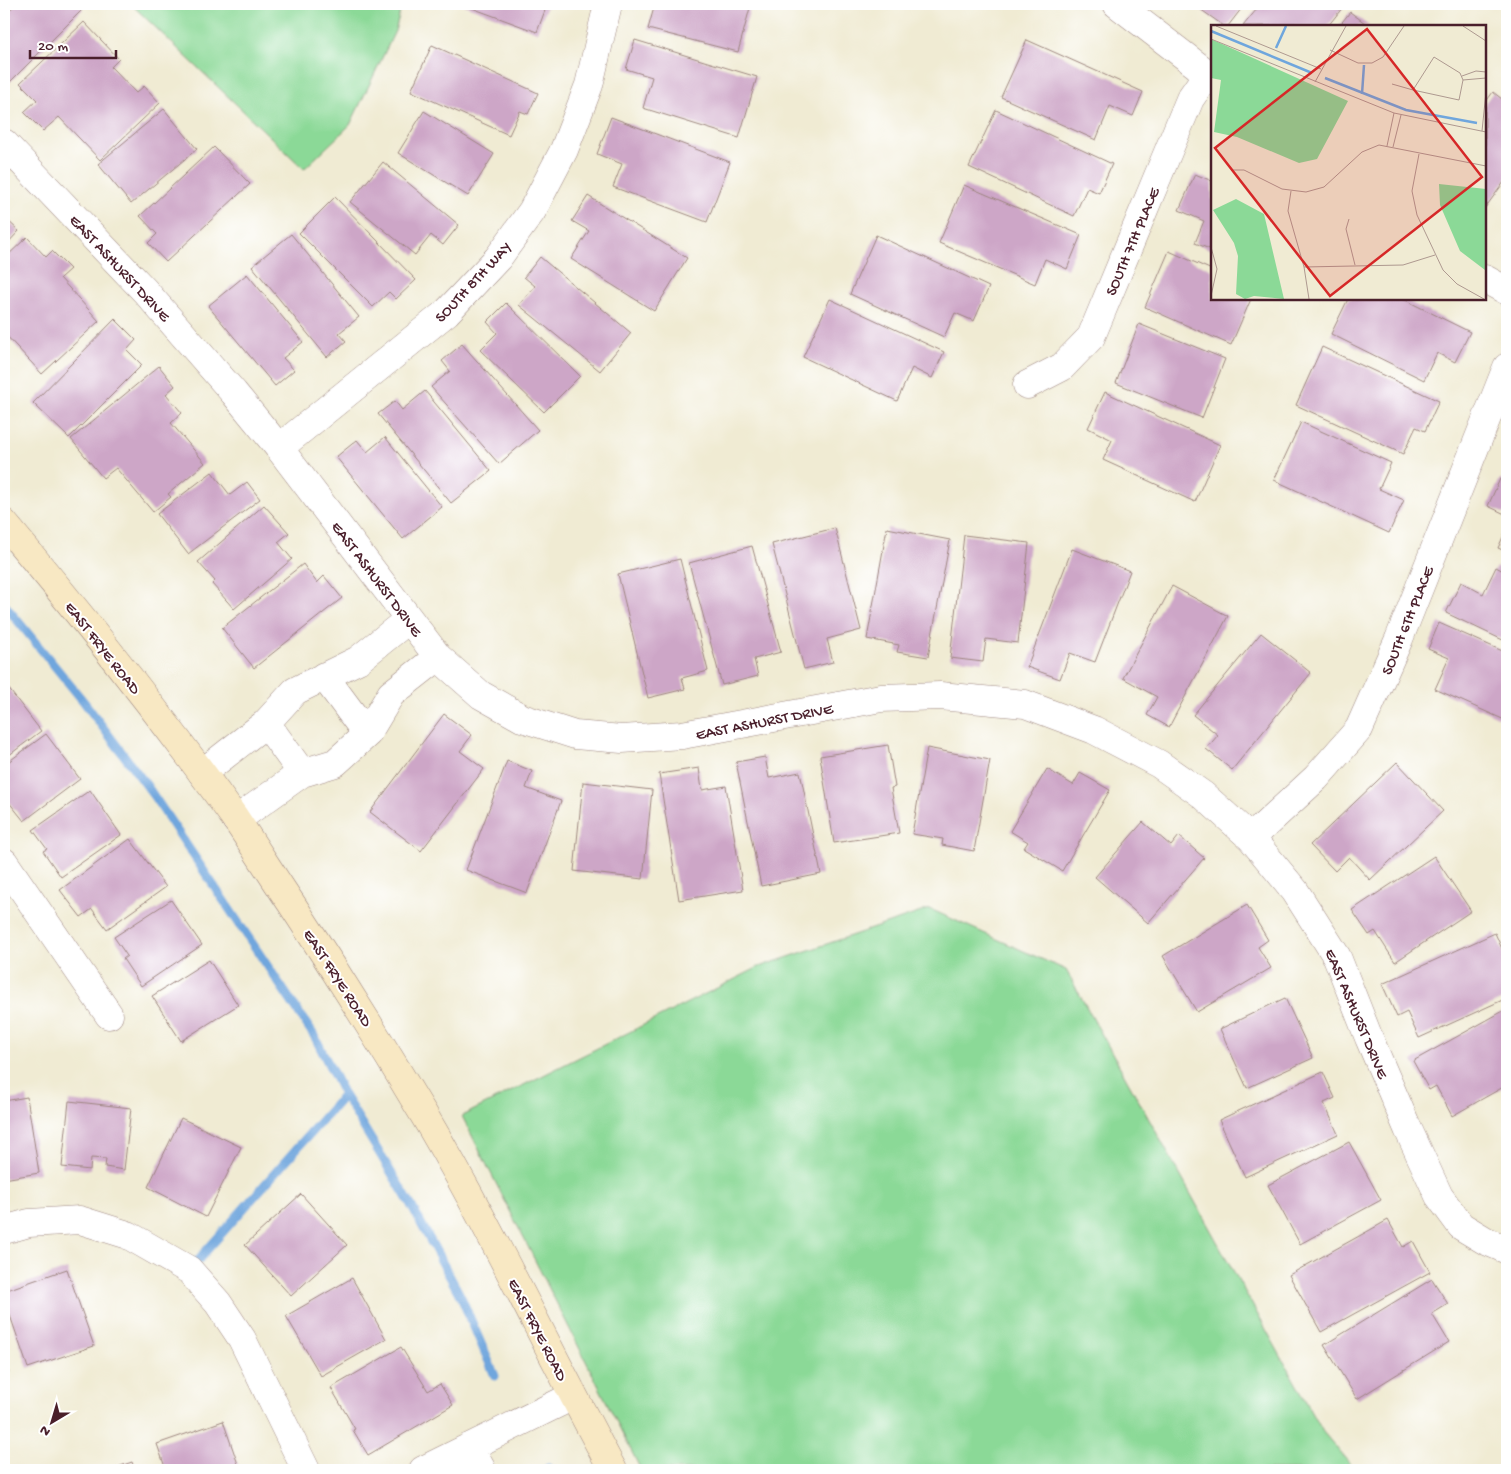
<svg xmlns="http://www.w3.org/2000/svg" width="1511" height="1474" viewBox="0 0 1511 1474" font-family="'Gochi Hand',sans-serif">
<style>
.green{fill:#8bd997;stroke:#6a7c61}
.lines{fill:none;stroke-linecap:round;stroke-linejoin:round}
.stream{stroke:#6fa6dd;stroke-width:9}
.building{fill:#cda6c7}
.street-casing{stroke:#9d857f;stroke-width:29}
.secondary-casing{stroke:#9d857f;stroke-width:29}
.street{stroke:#fff;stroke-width:28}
.secondary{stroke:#f8e8c3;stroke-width:28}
.labels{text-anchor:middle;stroke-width:4;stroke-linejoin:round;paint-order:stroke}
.street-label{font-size:16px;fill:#4a1f2b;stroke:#fff}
.inset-river{fill:none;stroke:#6fa6dd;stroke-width:2.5}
.inset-road{fill:none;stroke:#ae9990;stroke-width:1}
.view{fill:#d62828;fill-opacity:0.15;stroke:#d62828;stroke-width:2.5}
.inset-edge{fill:none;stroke:#4a1f2b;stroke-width:2.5}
</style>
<rect width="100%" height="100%" fill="#fff"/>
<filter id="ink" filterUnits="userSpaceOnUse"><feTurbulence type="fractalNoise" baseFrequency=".02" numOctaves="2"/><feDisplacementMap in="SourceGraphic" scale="10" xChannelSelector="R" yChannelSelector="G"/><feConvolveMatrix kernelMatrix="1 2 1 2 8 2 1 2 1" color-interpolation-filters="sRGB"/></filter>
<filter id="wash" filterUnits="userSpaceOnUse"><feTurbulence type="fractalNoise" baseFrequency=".0096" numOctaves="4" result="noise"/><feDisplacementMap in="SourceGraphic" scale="20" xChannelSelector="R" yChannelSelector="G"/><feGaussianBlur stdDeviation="1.12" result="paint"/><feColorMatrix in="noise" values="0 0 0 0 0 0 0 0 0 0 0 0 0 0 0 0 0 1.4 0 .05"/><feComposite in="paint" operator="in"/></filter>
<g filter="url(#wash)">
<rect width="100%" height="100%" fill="#f0ebd3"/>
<path class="green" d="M131,4h271l-7,27 -45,94 -46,44z
M930,909l136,61 257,462 32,38h-714l-179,-354 297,-149z"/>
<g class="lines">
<path class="stream" d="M4,604l80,98 63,84 168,251 29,58 67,110 50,92 34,79
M191,1268l153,-173
M548,1468l1,2"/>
</g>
<g id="blocks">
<path class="building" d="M16,4h61l6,5 -79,79v-73z
M461,4h94l-1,3 -7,-2 -10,27z
M655,4h96l-13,48 -90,-23z
M1193,4h52l-17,22h-4z
M1261,4h77l5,3 -15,19h-85z
M1350,12l19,14h-30z
M84,22l35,37 -8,8 25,26 8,-7 16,17 -60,57 -41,-43 -16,14 -19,-19 13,-12 -17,-17z
M635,40l122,37 -18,61 -96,-30 9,-31 -26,-8z
M1027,40l116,52 -10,24 -23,-10 -14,34 -95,-43z
M432,45l106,48 -10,21 -8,-3 -11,24 -98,-44z
M1493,92l14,11v75l-22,30v-105z
M164,109l33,40 -66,55 -33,-40z
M996,110l116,54 -13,29 -12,-5 -13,28 -105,-49z
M424,111l70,43 -26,42 -70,-43z
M611,117l119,45 -23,60 -94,-35 9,-23 -25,-10z
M214,147l36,37 -84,78 -18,-19 9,-9 -17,-18z
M383,162l76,63 -16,20 -12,-10 -16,20 -65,-53z
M1195,174l17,7v69l-17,-7 9,-22 -25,-11z
M964,185l117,50 -14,34 -22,-10 -10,25 -96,-41z
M588,196l99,62 -33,53 -83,-52 18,-28 -17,-10z
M335,197l81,83 -20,19 -7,-7 -16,15 -74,-74z
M4,217l15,14 -15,16z
M291,234l68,83 -20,16 7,8 -19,16 -75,-91z
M876,235l113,52 -15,34 -19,-8 -11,24 -94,-43z
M27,237l19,20 6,-6 18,18 -10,9 39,43 -57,53 -38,-41v-74z
M1169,251l43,19v29h39l-20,46 -86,-38z
M540,257l91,76 -31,38 -81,-66 16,-19 -11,-9z
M247,274l56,68 -20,16 11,12 -19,16 -67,-80z
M830,299l114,53 -12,26 -20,-10 -15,33 -94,-44z
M1348,299h55l67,33 -15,30 -18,-9 -13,27 -93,-46z
M506,303l74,73 -36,36 -64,-62 17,-17 -10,-11z
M115,319l21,21 -9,10 15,15 -73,73 -36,-35z
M1139,324l86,35 -23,59 -86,-35z
M462,344l76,86 -39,34 -68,-77 19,-16 -8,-10z
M1322,347l117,54 -14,30 -9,-4 -13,27 -107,-49z
M159,366l16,20 -9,8 16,19 -11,10 34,40 -37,31 3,3 -18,15 -37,-44 -13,10 -32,-39z
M425,391l66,80 -40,32 -73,-89 17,-13 7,9z
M1105,392l115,53 -25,57 -92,-42 9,-20 -24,-12z
M1301,422l90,41 -12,26 25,11 -15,33 -115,-53z
M385,437l57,70 -39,32 -67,-82 21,-17 10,12z
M212,472l18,23 17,-13 13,17 -72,55 -31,-40z
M1500,479l7,4v32l-19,-9z
M264,505l25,28 -11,9 14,17 -58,50 -22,-25 3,-3 -17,-19z
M835,528l26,102 -34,9 6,23 -29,7 -32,-125z
M887,528l63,12 -22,117 -31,-5 2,-7 -32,-6z
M1507,528v24l-9,-4z
M964,535l65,8 -11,100 -32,-4 -3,23 -33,-4z
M752,546l29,106 -27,7 4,17 -36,9 -33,-122z
M1072,549l58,22 -35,91 -25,-9 -10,26 -33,-12z
M680,559l28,112 -26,7 3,11 -37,9 -30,-124z
M303,564l14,19 7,-7 18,22 -88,70 -32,-40z
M1496,567l11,6v69l-61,-29 15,-31 22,12z
M1172,586l56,30 -59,111 -22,-12 10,-18 -34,-19z
M1439,623l68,30v68l-72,-32 14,-31 -21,-9z
M1261,633l50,40 -79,97 -26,-21 12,-14 -25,-20z
M5,684l36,47 -37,28v-74z
M444,714l28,21 -12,16 24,18 -63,82 -51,-39z
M46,734l34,45 -56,42 -16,-20 -4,3v-39z
M888,745l7,42 -4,1 8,45 -65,10 -14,-87z
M927,748l63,12 -16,91 -32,-6 1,-6 -31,-5z
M765,757l4,21 31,-6 21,102 -60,12 -25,-124z
M507,761l25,10 -6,17 35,13 -34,92 -61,-23z
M1397,762l46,49 -73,69 -21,-23 -14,14 -25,-26z
M699,768l3,22 24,-4 17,104 -64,10 -20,-126z
M1047,769l26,16 7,-12 30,17 -48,81 -38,-23 4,-6 -18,-11z
M583,782l69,8 -9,89 -69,-8z
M90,790l31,45 -60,42 -18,-26 4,-2 -14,-19z
M1143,822l28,24 8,-10 25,22 -56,65 -53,-46z
M130,839l36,48 -59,42 -15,-20 -11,8 -21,-27z
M1434,856l37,55 -76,51 -20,-31 -6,4 -17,-25z
M171,900l31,45 -61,41 -18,-27 4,-3 -13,-19z
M1247,905l21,35 -10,7 13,21 -74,44 -34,-56z
M1495,933l12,27v38l-88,40 -12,-26 -10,5 -15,-33z
M209,960l29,45 -57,36 -29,-45z
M1285,998l28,60 -66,30 -27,-59z
M1507,1009v76l-55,31 -16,-30 -7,4 -16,-29z
M1323,1072l12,26 -11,5 14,31 -93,43 -26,-57z
M27,1097l12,76 -35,6v-78z
M69,1101l62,7 -7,62 -19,-3 1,-8 -15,-1 -1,12 -28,-3z
M181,1118l60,29 -35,70 -58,-30z
M1349,1142l32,58 -81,44 -32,-59z
M301,1194l46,51 -56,51 -46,-51z
M1388,1220l15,27 10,-6 17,31 -109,60 -32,-57z
M67,1269l27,77 -66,22 -24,-70v-7z
M352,1278l34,61 -65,37 -35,-60z
M1432,1279l16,25 -16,10 17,28 -92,57 -33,-54z
M401,1347l27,44 12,-7 13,21 -85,50 -15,-25 2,-1 -24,-41z
M4,1360l5,13 -5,2z
M223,1421l17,49h-74l-9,-26z
M132,1462l3,8h-26z"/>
</g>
</g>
<g filter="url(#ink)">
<use href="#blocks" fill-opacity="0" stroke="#9d857f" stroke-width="1"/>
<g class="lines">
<g class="street-casing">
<path id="street" d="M1117,4l95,73
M4,143l141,148 89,102 45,55 159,209 43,38 41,23 53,17 47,4 60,-4 199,-37 59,-2 85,8 69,26 65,34 44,31 48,43 44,53 42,66 32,81 39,91 31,67 22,30 25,15 21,9
M1485,279l22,12
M1027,385l35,-18 29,-30 99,-238 18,-26
M279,448l168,-136 51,-54 34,-47 32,-61 25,-65 19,-81
M324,676l43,58
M266,723l36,50
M202,773l64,-50 29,-32 63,-31 51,-41
M236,820l66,-47 33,-10 32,-29 24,-40 47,-37
M1251,838l65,-60 43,-49 40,-90 108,-272
M4,862l105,153
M4,1230l25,-7 51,-3 48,15 61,35 29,33 24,36 64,131
M469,1447l13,23
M423,1470l150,-74"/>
</g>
<g class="secondary-casing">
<path id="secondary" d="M4,523c80,95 158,194 231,295 19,28 37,57 56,85 46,70 90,140 133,212 68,115 125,237 189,355"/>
</g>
<use href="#street" class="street"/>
<use href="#secondary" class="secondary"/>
</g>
</g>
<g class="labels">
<g class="street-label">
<text transform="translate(1131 241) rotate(-67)" y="6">SOUTH 7TH PLACE</text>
<text transform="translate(121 267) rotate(47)" y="6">EAST ASHURST DRIVE</text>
<text transform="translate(472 281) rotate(-47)" y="6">SOUTH 8TH WAY</text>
<text transform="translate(378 578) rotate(53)" y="6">EAST ASHURST DRIVE</text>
<text transform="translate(1406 620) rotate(-68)" y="6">SOUTH 6TH PLACE</text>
<text transform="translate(104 647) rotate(52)" y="6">EAST FRYE ROAD</text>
<text transform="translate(764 720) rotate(-11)" y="6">EAST ASHURST DRIVE</text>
<text transform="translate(339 977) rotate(57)" y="6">EAST FRYE ROAD</text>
<text transform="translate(1358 1013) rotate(67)" y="6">EAST ASHURST DRIVE</text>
<text transform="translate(539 1329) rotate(63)" y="6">EAST FRYE ROAD</text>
</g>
</g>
<g transform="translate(1211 25)">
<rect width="275" height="275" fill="#f0ebd3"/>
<path d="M0,14l137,62 -31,58 -18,4 -62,-26 -23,-5 7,-52 -10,-2zM228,159l47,5 -1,81 -25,-19 -20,-46zM25,174l28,15 20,85 -30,-3 -9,3 -9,-5 2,-38 -4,-13 -21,-33z" fill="#8bd997"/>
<path class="inset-river" d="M0,6l101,42M65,23l10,-22M114,53l81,32 71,13M151,69l2,-29"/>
<path class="inset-road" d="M5,1l105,43M252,1l23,15M0,14l183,74 92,19M119,25l28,13h14l11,-6 21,-31M251,51l14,-5 10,1M252,55l23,-2M104,57l31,-56M181,59l21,6 46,10 4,-20 -3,-7 -26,-16 -21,33M271,106l4,-39M176,121l7,-33M182,122l8,-32M208,129l-7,37 5,24 26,55 14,14 27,15M20,145h13l38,19 24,3 18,-5 38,-35 17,-7 107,21M80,166l-3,20 16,56 5,32M138,194l-3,10 9,36M0,222l6,22 -6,27M93,242l99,-2 32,-10"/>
<path class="view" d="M156,4l115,148 -152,119 -115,-148z"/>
<rect width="275" height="275" class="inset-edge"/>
</g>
<rect width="1511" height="1474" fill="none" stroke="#fff" stroke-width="20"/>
<g transform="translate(52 1422) rotate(218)" stroke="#ffffff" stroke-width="4" paint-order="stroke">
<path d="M0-4L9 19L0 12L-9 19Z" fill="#4a1f2b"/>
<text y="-8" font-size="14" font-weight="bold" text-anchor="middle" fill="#4a1f2b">N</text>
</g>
<path d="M30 50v8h86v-8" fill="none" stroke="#4a1f2b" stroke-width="2.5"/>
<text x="38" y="50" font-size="15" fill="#4a1f2b" stroke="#ffffff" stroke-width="4" paint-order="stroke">20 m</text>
</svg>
